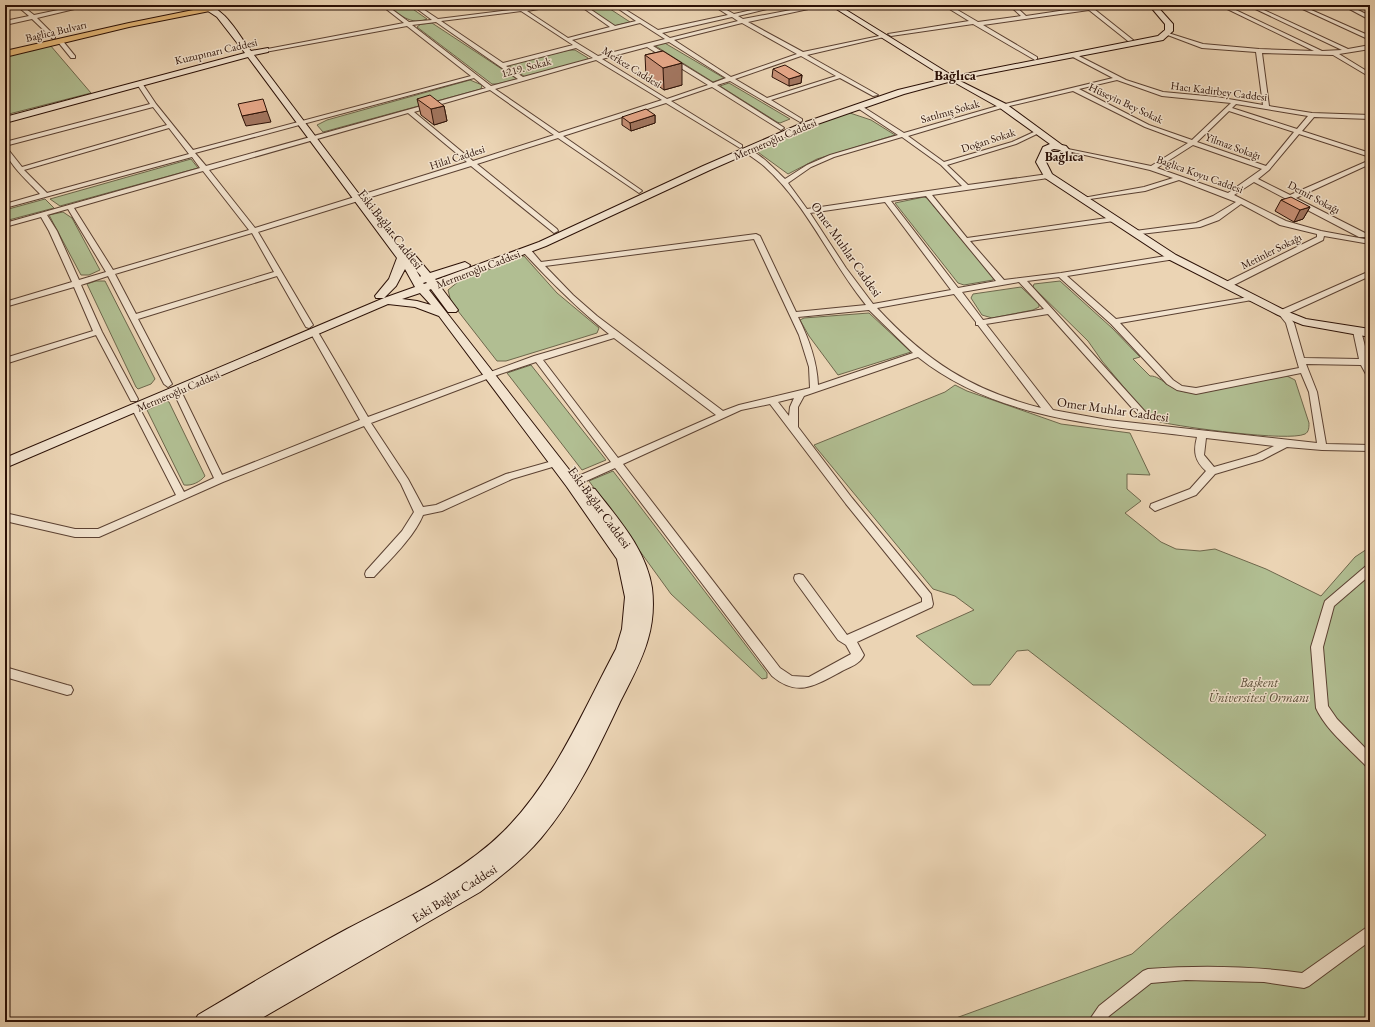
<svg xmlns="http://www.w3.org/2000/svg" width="1375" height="1027" viewBox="0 0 1375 1027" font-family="'EB Garamond',serif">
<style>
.green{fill:#b1be92;stroke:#6e674c}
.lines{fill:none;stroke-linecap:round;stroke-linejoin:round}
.street-casing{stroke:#5b4132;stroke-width:2}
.secondary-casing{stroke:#2b1006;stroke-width:2}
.primary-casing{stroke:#2b1006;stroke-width:2}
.street{fill:#f2e3ce;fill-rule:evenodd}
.secondary{fill:#f2e3ce;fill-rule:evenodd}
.primary{fill:#e6ba7a;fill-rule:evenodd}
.wall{fill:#c79076;stroke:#2b1006}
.shaded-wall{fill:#a27660;stroke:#2b1006}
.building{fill:#e7a889;stroke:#2b1006}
.labels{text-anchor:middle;stroke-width:3;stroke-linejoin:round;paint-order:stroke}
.far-street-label{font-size:11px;fill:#2b1006;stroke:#f2e3ce}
.far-quarter-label{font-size:13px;font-weight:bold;fill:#2b1006;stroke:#f2e3ce}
.street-label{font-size:13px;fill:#2b1006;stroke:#f2e3ce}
.park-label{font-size:13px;font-style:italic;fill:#5a4d37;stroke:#f2e3ce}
.far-district-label{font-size:14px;font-weight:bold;fill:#2b1006;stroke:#f2e3ce}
</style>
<rect width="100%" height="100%" fill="#ebd4b4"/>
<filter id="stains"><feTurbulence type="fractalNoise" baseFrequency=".005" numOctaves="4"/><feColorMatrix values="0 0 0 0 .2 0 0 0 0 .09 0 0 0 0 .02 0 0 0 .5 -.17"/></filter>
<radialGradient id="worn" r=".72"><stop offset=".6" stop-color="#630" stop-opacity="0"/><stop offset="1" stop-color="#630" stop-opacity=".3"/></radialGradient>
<path class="green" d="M387,5h20l20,14c-16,7 -28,-5 -40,-14z
M583,5h21l26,17 -16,4z
M432,23l85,56 -20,5h-5l-75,-57 4,-3z
M663,42l61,36 -11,4 -59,-37z
M50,45l41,48 -86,22v-59z
M569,50h6l13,8 -1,2 -62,17 -17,-12z
M470,80l12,5 -1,4 -158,43 -6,-7 10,-5z
M729,83l61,36 -10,4 -3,-1 -57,-36z
M847,112l24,8 24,15 -78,24 -29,15 -33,-24z
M191,159l7,9 -138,38 -10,-7z
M924,197l3,1 67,80 -1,2 -29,5 -6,-2 -63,-80z
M45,199l9,9 -49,13v-11z
M63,212l9,6 28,52 -11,5h-8l-32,-60z
M524,256l33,37 42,35 -2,5 -91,28h-9l-46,-59 -3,-12 11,-9z
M96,281h9l50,98 -4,5 -13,5 -2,-2 -49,-103z
M1060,281l52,47 28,29 -7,2 17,17c12,-1 23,20 48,16l87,-17 10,5 14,43c0,4 0,9 -4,11 -17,8 -123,-7 -145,-12l-13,-7 -45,-54 -14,-20 -55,-54 1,-3z
M1021,287l18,17v3l-6,3 -41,8 -10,-3 -11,-17 2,-4z
M869,313l42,39 -73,23 -29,-39 -9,-16 4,-2z
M531,365l75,95 -24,10 -75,-97z
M955,385l12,6 94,33 69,9 20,42 -23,-1v15l14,12 -16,12 36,29 15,7 24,2 15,-2 51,20 55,27 34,-39 15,-10v475h-425l187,-68 134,-119 -238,-185 -11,1 -27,34h-17l-57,-49 58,-26 -19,-14 -22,-7 -119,-144 131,-53z
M167,401l2,1 36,74c-5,6 -13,10 -21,9l-37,-75z
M613,471l154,202v5l-5,1 -91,-85 -82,-113z"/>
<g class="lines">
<g class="street-casing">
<path id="street" d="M16,5h5l13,10 48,-10h9l-54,13 18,18v2l-2,1 -21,-20 -27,6v-4l24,-5z
M381,5h5l23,17 23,-2 -20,-15h5l21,14 79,-10 2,-3 4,2 39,-3 -35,6 41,27 42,-11 -31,-22h5l31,21 21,-5 -23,-16h5l40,25 70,-15 -16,-10h6l16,9 40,-9h9l-45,11 5,3 74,-14h10l-79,17 55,30 81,-17v2l-77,18 71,40 -5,1 -33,-18 -69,22 31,19v2l-2,1 -70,-41 -13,4 66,42 1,1 -3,2 -69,-43 -41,14 71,44v2l-2,1 -74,-45 -103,33 78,54 1,1 -3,2 -81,-55 -81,26 80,65 1,2 -4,2 -83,-67 -213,66 55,93 -4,3 -3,-1 -29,-51 -139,43 34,65 -4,3 -4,-3 -56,-108 -27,9 21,47 36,67 -1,2h-6l-35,-66 -91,29v-6l88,-27 -19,-44 -69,20v-5l67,-20 -23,-51 -8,-14 -36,10v-4l195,-55 -8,-11 -187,51v-4l35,-10c-10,-11 -35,-32 -35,-47l2,1 15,19 145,-42 -14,-18 -148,39v-4l145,-38 -13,-20 3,-2 2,1 14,21 37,46 278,-74 -64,-50 -142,26 -3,-2 142,-27zM521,11l52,34 -70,18 -62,-42zM732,17l6,4 -68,17 -8,-5zM436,22l82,57 -27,7 -79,-61zM640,23l25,16 -67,17 -26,-16zM742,23l55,31 -66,23 -57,-37zM669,42l57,36 -13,5 -60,-37zM647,47l61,38 -41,14 -65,-40zM576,48l17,10 -70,19 -17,-11zM801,56l35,20 -69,22 -32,-19zM596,60l66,40 -103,33 -64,-44zM474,78l12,10 -280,78 -11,-13zM490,90l64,45 -81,26 -59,-49zM408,113l59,49 -212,66 -46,-58zM169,128l20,26 -142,39 -23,-23zM203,171l46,59 -136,40 -39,-62zM68,209l38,63 -27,8 -22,-49 -10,-16zM252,233l22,39 -138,42 -21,-40z
M943,5h6l29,17 43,-6 -12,-11h5l12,11 60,-9 -2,-2h5l44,35 -5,1 -39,-31 -106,15 54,32v2l-2,1 -62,-36 -82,12 -3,-2 81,-13z
M1219,5h6l97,46 20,-1 -95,-45h6l95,44 22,-4v4l-31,5 31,19v4l-37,-22 -71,-2 7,53 43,7 58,2v4l-56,-2 -12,14 68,22v4l-71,-23 -30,36 -11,9 32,16 80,-35v4l-74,34 69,35v4h-6l-105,-55 -20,13 52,26 35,10 49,9v4l-46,-8 -1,4 -93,47h-6v-4l93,-46v-3l-37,-9 -39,-21 -22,16 -19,7 -68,8v-4h3l61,-8 17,-7 23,-14 -57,-22 -34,11 -62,9v-2l61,-11 29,-9 -23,-8 -87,-20v-2l88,18 37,-23 -43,-16 -72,-36 -68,16 -97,29 36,26 68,-20 24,-11 5,1 -25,12 -69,21 21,20 80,-11 3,2 -3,2 -116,17 35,43 147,-21 4,2 -4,2 -144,20 34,39 57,-7 111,-18 4,2 -1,2 -108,17 49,43 139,-23 1,2 -4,2 -132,23 53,57 9,6 14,2 103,-20 -13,-45 -8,-10 1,-2 91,-40v5l-83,38 7,9 10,35 55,1 -6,-28 4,-3 4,3 9,34v12l-3,-1 -6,-11 -55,-1 11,28 9,52 44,1v6l-48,-1 -35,-3 -25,13 -47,14 -19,21 -41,16 -5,-4 1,-3 39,-15 16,-18c-11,-10 -13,-19 -9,-34 -96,-12 -200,-17 -279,-80l-114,39 -6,11v20l54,71 79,96 2,10 -1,3 -75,35 7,13c-4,9 -14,12 -22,16 -26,14 -44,27 -70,5l-157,-208 -40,18h-6l-2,-3 2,-3 42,-18 -75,-100 -36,12 -129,49 37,56 15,28 13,-2 70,-31 50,-14 5,3 -2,2 -47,14 -70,32 -19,4c-9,22 -33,45 -49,62h-8l-1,-3 1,-3 36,-40 12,-19 -13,-28 -37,-58 -141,56 -124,55h-24l-70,-16v-8l70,16h23l78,-34 -44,-86 4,-3 4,3 44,83 30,-14 -41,-87 1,-2 3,-1 4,3 41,84 138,-55 -50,-88 1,-2 3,-1 4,3 50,85 166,-61 75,-22c-31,-25 -59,-53 -85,-81v-4h6l11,13 215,-28 4,2 36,76 70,-7c-36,-44 -59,-101 -102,-139 -6,-5 -14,-10 -20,-15v-2c11,-2 33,23 41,30l22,-14 23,-10 68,-20 -42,-28v-2h4l44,28 97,-28 112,-27 -42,-22v-2l2,-1 53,27 37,12 54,5 46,8 -7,-53 -54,-4 -37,-14v-2l38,12 56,5 55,2zM1117,80l45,16 69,7 -39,37 -43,-15 -70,-36zM1236,104l72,12 -11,13 -65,-21zM1229,111l65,21 -28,34 -69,-24zM902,137l39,28 21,21 -155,23 -19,-26 23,-16 23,-10zM1193,145l69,24 -34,24 -71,-25zM926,196l70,85 -38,7 -67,-87zM885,202l66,88 -78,14 -27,-36 -36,-55zM754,239l45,96 10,32 1,21 -71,17 -16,6 -126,-95 -24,-21 -28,-29zM1059,277l52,47 56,60 10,6 19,4 105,-21 8,19 8,51 -209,-23 -55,-10 -67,-86 62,-10 93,104 3,1 5,-3 -122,-135zM1019,282l25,27 -61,11 -21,-28zM954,294l22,28v3h2l63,83c-70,-18 -115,-47 -164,-100zM869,310l44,43 -95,32c-1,-24 -9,-46 -20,-68zM614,338l102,77 -98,43 -75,-98zM794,398l-4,9 -1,9 -11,-14zM770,404l76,100 76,94v4l-75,33 -44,-60 -4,-1 -4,1 -1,3 1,3 43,59 8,5 5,9 -42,23 -17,-1 -12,-8 -157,-204 118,-54zM1206,438l68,8 -18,9 -42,12 -10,-12z
M1294,5h6l70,31v4z
M1342,5h6l22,11v4z
M1363,5l7,1v4z
M58,40h4l13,16v2h-4l-13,-16z
M1370,565v10l-36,31 -11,41 5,59 9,13 33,34v15l-4,-2c-17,-18 -40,-36 -50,-58l-5,-61 13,-43 1,-3 41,-35z
M5,667l62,18 4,1 2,4 -2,4 -4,1 -62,-18z
M1370,925v16l-61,45 -5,2 -40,-6 -78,-2 -35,3 -42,33 -4,6h-17l11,-16 44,-35 5,-2c52,-4 103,-3 154,4z"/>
</g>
<g class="secondary-casing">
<path id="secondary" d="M203,5c21,0 36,31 48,46l17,-3v4l-14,3 151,200 5,-2 4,1 16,19 35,-11 5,3 -1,2 -34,12 1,1 103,-38 164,-76 97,-42 98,-34 54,-13 54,27 56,41 4,1 6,7c-8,7 -15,5 -24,3l-2,6 6,12 124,81 110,56 20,8 64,10v8l-67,-12 -25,-10 -110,-56 -123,-81 -9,-16 7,-15 7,-3 -50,-36 -48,-27 -48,13 -98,34 -96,42 -164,76 -106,40 18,24 -2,2h-8l-17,-23 -2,1 156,200 5,-2 5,1c23,30 51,60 57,99 2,17 1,34 -4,51 -6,22 -18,43 -28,63 -22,47 -45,96 -79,136 -18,21 -39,38 -61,54l-225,130h-61l4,-7c49,-29 99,-59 149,-86 53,-28 114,-55 157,-98 50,-50 79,-120 112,-182l6,-20 3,-32 -8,-38 -50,-72 -128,-171 -24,-9 -27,-3 -383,164v-10l379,-160h-8l-1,-2 14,-17 8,-21 -149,-201 -243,66v-6l240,-64 -28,-36 -12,-8zM1054,149l6,1 2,2h-10l-1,-2zM405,269l10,18 -31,11 12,-12zM416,270l5,6 -1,1zM426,282l1,1 -3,1 -1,-1zM420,293l11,12 -14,-4 -15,-2z
M830,5h8l110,68 -7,2z
M1149,5h7l17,19v7l-10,9 -198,38 -4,-2 4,-2 193,-38 7,-6v-6z"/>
</g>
<g class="primary-casing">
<path id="primary" d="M218,5h16l-4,2 -101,20 -124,30v-6l124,-28z"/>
</g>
<use href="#street" class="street"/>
<use href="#secondary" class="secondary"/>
<use href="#primary" class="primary"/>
</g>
<path class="wall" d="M663,51l19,34 -18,5 -18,-13 -1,-22z
M773,69l29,6 -1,8 -12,3 -17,-9z
M417,99l27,7 3,15 -13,4 -13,-10z
M655,115v8l-24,8 -9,-6v-8z
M1281,200l29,7 -7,12 -9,3 -19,-11z"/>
<path class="shaded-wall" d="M682,63v22l-18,5 -1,-22z
M802,75l-1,8 -12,3v-7z
M444,106l3,15 -13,4 -3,-16z
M267,111l4,11 -25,4 -4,-10z
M655,115v8l-24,8 -1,-8z
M1310,207l-7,12 -9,3 6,-12z"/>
<path class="building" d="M663,51l19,12 -19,5 -18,-13z
M785,65l17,10 -13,4 -16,-10z
M430,95l14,11 -13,3 -14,-10z
M263,99l4,12 -25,5 -4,-12z
M646,109l9,6 -25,8 -8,-6z
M1291,197l19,10 -10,3 -19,-10z"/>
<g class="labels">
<g class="far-street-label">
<text transform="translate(56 31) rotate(-13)" y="4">Bağlıca Bulvarı</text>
<text transform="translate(216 51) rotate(-13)" y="4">Kuzupınarı Caddesi</text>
<text transform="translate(526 67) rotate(-15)" y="4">1219. Sokak</text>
<text transform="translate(632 67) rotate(32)" y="4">Merkez Caddesi</text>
<text transform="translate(1219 91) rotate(7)" y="4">Hacı Kadirbey Caddesi</text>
<text transform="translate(1126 103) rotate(25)" y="4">Hüseyin Bey Sokak</text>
<text transform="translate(950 111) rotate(-16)" y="4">Satılmış Sokak</text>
<text transform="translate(775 139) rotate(-23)" y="4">Mermeroğlu Caddesi</text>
<text transform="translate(988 140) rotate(-18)" y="4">Doğan Sokak</text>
<text transform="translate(1233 146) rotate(20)" y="4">Yilmaz Sokağı</text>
<text transform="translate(457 157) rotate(-18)" y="4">Hilal Caddesi</text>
<text transform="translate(1200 174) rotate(20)" y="4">Baglica Koyu Caddesi</text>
<text transform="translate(1314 197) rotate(28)" y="4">Demir Sokağı</text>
<text transform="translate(1271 251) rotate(-27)" y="4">Metinler Sokağı</text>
<text transform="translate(478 269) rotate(-21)" y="4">Mermeroğlu Caddesi</text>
<text transform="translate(178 391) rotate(-23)" y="4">Mermeroğlu Caddesi</text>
</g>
<g class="far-quarter-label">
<text x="1064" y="161">Bağlıca</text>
</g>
<g class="street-label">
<text transform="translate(391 229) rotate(52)" y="5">Eski Bağlar Caddesi</text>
<text transform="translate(847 249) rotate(55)" y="5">Omer Muhlar Caddesi</text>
<text transform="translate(1113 409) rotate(8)" y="5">Omer Muhlar Caddesi</text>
<text transform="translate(600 507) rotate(54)" y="5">Eski Bağlar Caddesi</text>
<text transform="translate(454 893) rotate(-32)" y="5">Eski Bağlar Caddesi</text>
</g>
<g class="park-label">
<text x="1259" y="687">Başkent<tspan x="1259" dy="15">Üniversitesi Ormanı</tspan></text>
</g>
<g class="far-district-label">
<text x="955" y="80">Bağlıca</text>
</g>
</g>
<rect width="1375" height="1027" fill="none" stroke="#ebd4b4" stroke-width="20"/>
<rect x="6" y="6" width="1363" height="1015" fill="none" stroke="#2b1006" stroke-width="2"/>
<rect x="10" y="10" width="1355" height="1007" fill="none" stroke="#2b1006"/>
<rect width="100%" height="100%" filter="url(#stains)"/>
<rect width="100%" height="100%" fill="url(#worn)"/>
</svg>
